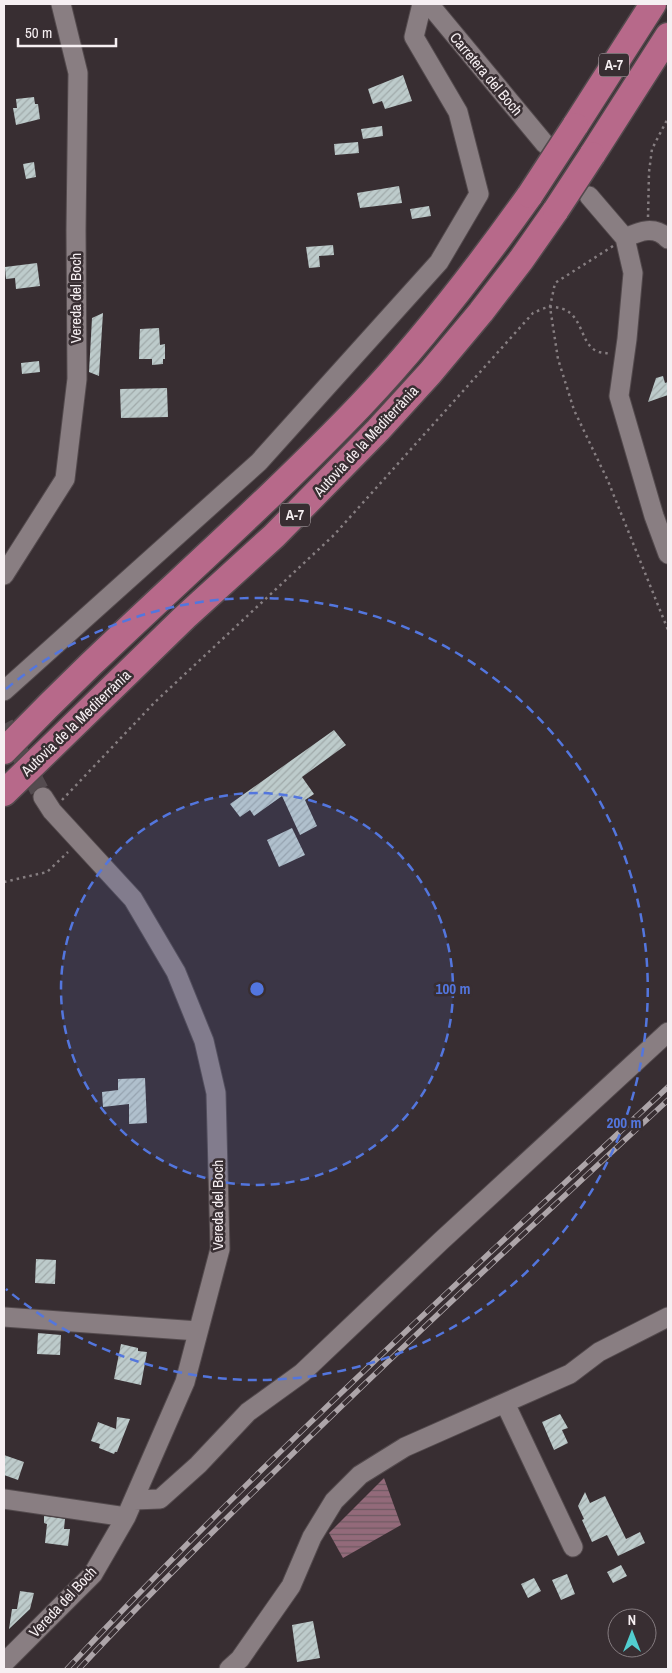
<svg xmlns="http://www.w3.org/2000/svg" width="672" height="1673" viewBox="0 0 672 1673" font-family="'Archivo Narrow',sans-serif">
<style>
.water{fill:url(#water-rules)}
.building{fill:url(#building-hatch)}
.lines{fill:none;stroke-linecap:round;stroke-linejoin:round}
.minor-tunnel{stroke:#544b4f;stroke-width:19;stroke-dasharray:19 9;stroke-linecap:butt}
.minor-casing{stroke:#534a4d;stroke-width:21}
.highway-casing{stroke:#534a4d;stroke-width:29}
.path{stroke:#867e81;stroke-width:2.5;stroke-dasharray:2.5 4;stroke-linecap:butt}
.minor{stroke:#897e82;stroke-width:19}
.highway{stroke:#b7698a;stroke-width:26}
.rail-casing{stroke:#ada5a9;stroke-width:5.5}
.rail{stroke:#382e32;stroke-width:4;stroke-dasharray:11;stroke-linecap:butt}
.highway-bridge-casing{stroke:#534a4d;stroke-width:29;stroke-linecap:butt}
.highway-bridge{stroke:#b7698a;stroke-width:26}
.ring{fill:none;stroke:#5376de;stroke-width:2.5;stroke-dasharray:9 6}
.labels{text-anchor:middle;stroke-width:5;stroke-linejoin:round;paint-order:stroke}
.shield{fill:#382e32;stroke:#bdb5b8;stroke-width:1}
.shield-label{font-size:14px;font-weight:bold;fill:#f6eff2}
.street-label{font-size:15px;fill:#f6eff2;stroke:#382e32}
.centre{fill:#5376de;stroke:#382e32;stroke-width:2.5}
.ring-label{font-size:15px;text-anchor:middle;font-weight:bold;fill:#5376de;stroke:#382e32;stroke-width:5;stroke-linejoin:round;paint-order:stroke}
</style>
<defs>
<pattern id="water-rules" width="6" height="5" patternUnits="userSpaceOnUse" patternTransform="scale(1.25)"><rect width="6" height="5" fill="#936a7a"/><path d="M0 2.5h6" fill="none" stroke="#6e5962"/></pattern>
<pattern id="building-hatch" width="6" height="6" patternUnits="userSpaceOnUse" patternTransform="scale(1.25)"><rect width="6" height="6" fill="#bdcbcb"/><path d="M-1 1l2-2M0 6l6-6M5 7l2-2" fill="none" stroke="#a0aaaa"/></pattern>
</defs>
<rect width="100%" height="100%" fill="#382e32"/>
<path class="water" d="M384,1478l17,47 -58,33 -14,-25z"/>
<path class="building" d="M403,75l9,26 -27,8 -3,-8 -9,3 -5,-15z
M34,97l1,7h3l2,15 -24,6 -3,-17h4l-1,-9z
M382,126l1,10 -20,3 -2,-10z
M358,142l1,11 -24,2 -1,-11z
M34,162l2,15 -10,2 -3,-15z
M399,186l3,17 -42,5 -3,-15z
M429,206l2,10 -19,3 -2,-10z
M333,245l1,10 -15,1 1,11 -11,1 -3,-21z
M37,263l3,23 -24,3 -1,-11 -9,1 -1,-12z
M103,313l-4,63 -10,-4 3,-54z
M159,328l1,17 5,-1v15h-2v5l-11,1v-6h-13l1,-30z
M39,361l1,11 -18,2 -1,-11z
M663,376l2,7 3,-1v13l-20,7 8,-24z
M167,388l1,29 -47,1 -1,-29z
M334,730l12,15 -44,32 12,17 -9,6 12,26 -17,9 -18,-39 -28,20 -4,-6 -10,7 -10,-13z
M292,828l13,27 -26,12 -12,-27z
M145,1078l2,45 -18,1v-20l-26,3 -1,-15 16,-2v-11z
M36,1259l20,1 -1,24 -20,-1z
M38,1333l23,2 -1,20 -23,-1z
M121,1344l17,4v3l9,1 -6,33 -27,-6z
M560,1414l8,14 -6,2 6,13 -14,7 -12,-28z
M117,1417l13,2 -13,33h-2l-1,2 -15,-6 1,-4 -9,-3 7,-19 18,7z
M4,1455l20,7 -6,18 -14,-5z
M585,1492l5,11 15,-7 21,43 14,-7 5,11 -27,13 -11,-21 -15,7 -10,-22 2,-1 -6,-13z
M44,1516l21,3 -1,10h6l-2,17 -23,-3 2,-19 -3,-1z
M621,1565l6,11 -14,7 -6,-11z
M567,1574l8,20 -14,6 -9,-20z
M534,1578l7,13 -13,7 -7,-14z
M20,1591l14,2 -4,16 -21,20 3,-20h5z
M313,1621l7,37 -23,4 -5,-37z"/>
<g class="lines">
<path class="minor-tunnel" d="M4,724l39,73"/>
<g class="minor-casing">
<path id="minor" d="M429,4l116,140
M589,196l36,42 8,35 -6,66 -8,57 35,120 14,38
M625,238c15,-7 30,-13 43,1
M4,575l61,-96 12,-100 -1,-149 2,-157 -17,-69
M4,691l255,-229 180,-200 40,-68 -21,-82 -44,-75 8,-33
M4,1317l194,14
M505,1403l68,144
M4,1499l122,18
M134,1500l26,-1 38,-34 50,-53 54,-39 139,-132 227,-209
M4,1663l89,-89 33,-57 59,-135 35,-133 -4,-156 -12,-52 -28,-69 -43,-73 -81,-88 -9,-14
M229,1669l11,-10 51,-73 21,-49 22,-36 26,-26 45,-28 165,-73 29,-22 69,-35"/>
</g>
<g class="highway-casing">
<path id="highway" d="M575,126l78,-122
M592,155l76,-119
M4,751c29,-30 58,-59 87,-87 90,-86 184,-169 270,-259 62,-65 117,-137 169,-210
M4,793l181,-176 89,-81 104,-106 52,-57 51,-61 40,-52 35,-50"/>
</g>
<path class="path" d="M648,217l1,-45 3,-23 16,-31
M613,246l-58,37 -5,24 8,52 16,51 34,71 60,149
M62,800l93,-98 179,-167 199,-222c5,-2 12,-6 18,-6 35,0 26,38 48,45 4,1 8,1 12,2
M4,882l43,-10 21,-20"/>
<use href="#minor" class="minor"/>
<use href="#highway" class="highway"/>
<g class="rail-casing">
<path id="rail" d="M67,1669c190,-204 397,-392 601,-582
M79,1669c62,-67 128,-132 194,-196 129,-127 262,-250 395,-373"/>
</g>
<use href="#rail" class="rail"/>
<g class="highway-bridge-casing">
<path id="highway-bridge" d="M530,195l45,-69
M556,210l36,-55"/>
</g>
<use href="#highway-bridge" class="highway-bridge"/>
</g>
<circle cx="257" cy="989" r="196" fill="#5376de" fill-opacity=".12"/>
<g class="ring">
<circle cx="257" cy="989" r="196"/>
<path d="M6 689A391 391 0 1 1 6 1289"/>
</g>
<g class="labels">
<g class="shield">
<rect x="599" y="53.5" width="30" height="23" rx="4"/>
<rect x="280" y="503.5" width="30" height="23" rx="4"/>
</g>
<g class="shield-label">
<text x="614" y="70">A-7</text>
<text x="295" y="520">A-7</text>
</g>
<g class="street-label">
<text transform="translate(486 74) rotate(50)" y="5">Carretera del Boch</text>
<text transform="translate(76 298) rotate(-90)" y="5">Vereda del Boch</text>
<text transform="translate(366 441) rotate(-47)" y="5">Autovia de la Mediterrània</text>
<text transform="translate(76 723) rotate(-44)" y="5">Autovia de la Mediterrània</text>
<text transform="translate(218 1205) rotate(-90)" y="5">Vereda del Boch</text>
<text transform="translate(63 1602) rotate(-47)" y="5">Vereda del Boch</text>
</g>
</g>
<circle cx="257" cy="989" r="8" class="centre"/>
<g class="ring-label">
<text x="453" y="994">100 m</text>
<text x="624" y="1128">200 m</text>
</g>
<rect width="672" height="1673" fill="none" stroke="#f6eff2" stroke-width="10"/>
<g transform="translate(632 1633)"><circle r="24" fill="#382e32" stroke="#847b7f"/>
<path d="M0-4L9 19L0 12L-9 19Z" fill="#52cdcf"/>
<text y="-8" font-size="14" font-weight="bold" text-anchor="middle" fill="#f6eff2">N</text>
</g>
<path d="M18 38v8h98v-8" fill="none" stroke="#f6eff2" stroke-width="2.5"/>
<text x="25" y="38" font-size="15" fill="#f6eff2" stroke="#382e32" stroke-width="4" paint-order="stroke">50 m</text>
</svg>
